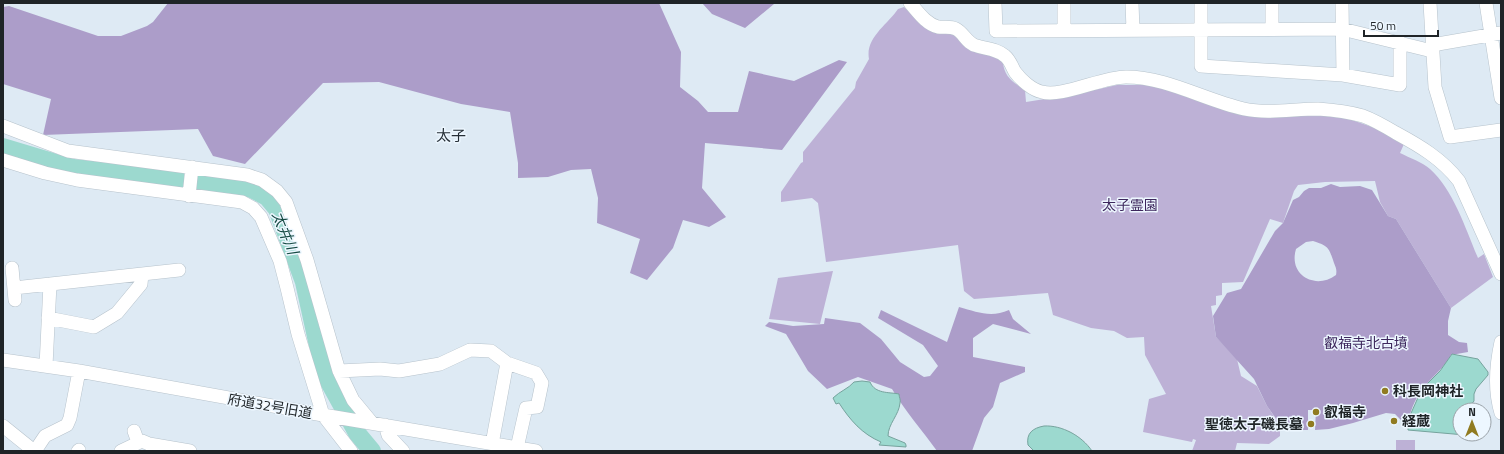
<svg xmlns="http://www.w3.org/2000/svg" width="1504" height="454" viewBox="0 0 1504 454" font-family="'Titillium Web','Noto Sans JP',sans-serif">
<style>
.green{fill:#bdb1d6}
.forest{fill:#ac9dc9;fill-rule:evenodd}
.water{fill:#9cd9cf;stroke:#76a39d}
.lines{fill:none;stroke-linecap:round;stroke-linejoin:round}
.river{stroke:#9cd9cf;stroke-width:18}
.minor-casing{stroke:#b7c3cc;stroke-width:14}
.minor{stroke:#fff;stroke-width:13}
.poi-dot{fill:#907b21;stroke:#edf7ff;stroke-width:1.5}
.labels{text-anchor:middle;stroke-width:3;stroke-linejoin:round;paint-order:stroke}
.park-label{font-size:14px;fill:#3d275d;stroke:#edf7ff}
.poi-label{font-size:14px;font-weight:bold;fill:#1f2427;stroke:#edf7ff;text-anchor:start}
.street-label{font-size:14px;fill:#1f2427;stroke:#edf7ff}
.neighbourhood-label{font-size:15px;fill:#252e36;stroke:#edf7ff}
.water-label{font-size:15px;font-style:italic;fill:#164b44;stroke:#edf7ff}
</style>
<rect width="100%" height="100%" fill="#deeaf4"/>
<path class="green" d="M904,7l28,25 17,-1 54,31c1,15 10,20 22,28l1,12 50,-8 41,-9h32l142,31h35l23,3 26,9 29,16 -4,9c10,5 22,9 30,16 23,20 36,61 48,89l6,-4 9,23 -42,31 -55,-89 -8,-3 -8,-14 -5,-21 -50,1 -27,3 -4,6 -11,32 -13,-4 -27,63 -21,1v12l-6,1v9l-5,1 5,31 21,22 4,17 16,10 10,20 13,19v11l-11,8 -32,-1 -2,8h-43l4,-11 -3,-1 -1,3 -49,-10 6,-33 17,-5 -21,-39 -1,-18 -17,1 -13,-7 -23,-3 -38,-13 -5,-22 -74,6 -10,-8 -6,-46 -132,17 -8,-59 -6,-5 -31,4v-10l20,-29 2,-1v-10l52,-64 1,-6 13,-23c-4,-21 19,-35 29,-50z
M833,271l-13,53 -51,-5 9,-41z
M1396,440h19v11h-19z"/>
<path class="forest" d="M168,3h491l22,49 -1,35 18,14 10,11h30l11,-41 45,10 45,-21 8,2 -65,88 -77,-7 -3,45 24,29 -17,10 -26,-7 -10,28 -26,32 -17,-7 10,-34 -43,-16 1,-25 -7,-29 -20,1 -23,7 -30,1v-15l-8,-51 -49,-8 -82,-22 -56,1 -78,81 -32,-8 -15,-27 -155,6 8,-36 -48,-15v-77l6,-1 89,30h23l26,-10 6,-4z
M702,3h71l1,1 -29,24 -33,-14z
M1331,184l9,3 20,-1 12,4 16,26 8,3 55,89 -3,13v14l11,7 8,1 1,9 -17,3c-7,13 -17,20 -26,31 -9,10 -13,22 -17,34l-6,1 -7,-7 -9,-1 -33,10 -24,6 -14,1 1,-20h-8v20h-15l-11,-3 -15,-21 -13,-27 -38,-42 -3,-21 14,-23 14,-4 34,-58 8,-8 10,-23 6,-3 5,-6 5,-3h12zM1313,241c16,5 16,7 21,22 2,5 3,7 2,12 -20,15 -48,1 -40,-26l10,-7z
M959,307c18,5 32,11 50,3l4,9 18,15 -38,-10 -20,14v19l52,10v5l-25,11 -7,24 -9,11 -12,33h-35c-15,-21 -32,-40 -45,-62l-34,-12 -31,12 -19,-18 -22,-37 -21,-8 4,-4 24,4 31,-2 1,-6 35,5 21,16 19,23 24,15 6,-1 8,-10 -15,-21 -45,-27 3,-8 66,32z"/>
<path class="water" d="M1452,354l26,5 10,13v3l-12,14 -2,5v7l-7,9h-7v24h7l-2,1 -57,-5v-10l12,-27 4,-6 16,-16z
M862,381l8,1c5,12 19,10 29,12 0,3 2,6 1,9 -1,12 -12,21 -12,33l17,7 1,2v2l-27,-2 2,-3c-19,-8 -31,-22 -42,-39l-3,1 -3,-6c7,-7 15,-9 21,-16z
M1044,426c18,-1 38,10 48,25h-58l-6,-6c-2,-12 5,-17 16,-19z"/>
<g class="lines">
<path class="river" d="M3,147l70,21 160,17 19,4 15,8 10,12 27,73 20,91 33,60 15,18"/>
<g class="minor-casing">
<path id="minor" d="M910,3c8,9 16,21 28,24 6,1 12,-1 18,2 8,4 11,15 21,17 10,3 20,3 28,10 5,4 7,11 10,16 6,8 17,18 27,20 19,6 60,-15 84,-15 41,0 78,23 118,32 24,5 49,0 74,0 15,1 31,3 45,7 11,4 23,11 33,17 24,13 46,26 63,48l42,93
M995,3l1,28 346,-2 90,22
M1132,3l1,27
M1201,3v63l142,9 57,10v-43
M1272,3v25
M1342,3l1,72
M1430,3l5,84 15,50 51,-7
M1486,3l15,95
M1064,30v-27
M1432,45l69,-12
M3,126l65,25 179,24 15,5 15,11 9,11 21,58 32,111 14,29 19,23
M3,160l42,13 32,7 165,22 11,6 8,9 19,44 7,27 11,46 25,81 28,36
M189,196l3,-29
M12,268l3,32
M14,288l165,-18
M48,318l46,9 23,-14 24,-29 1,-10
M1501,342c-5,23 -7,48 0,71
M3,360l76,11 244,44 213,36
M46,366l4,-82
M339,371l41,-2 19,2 41,-7 30,-14 21,1 16,12 29,10 6,10 -5,24 -11,1 -9,40
M385,425l3,10 15,16
M3,426l31,25
M134,431l4,11
M492,444l15,-81
M35,451l10,-15 22,-11 3,-7 9,-47
M78,451l1,-1
M121,451l21,-10 7,3 41,7"/>
</g>
<use href="#minor" class="minor"/>
</g>
<g class="poi-dot">
<circle cx="1385" cy="391" r="4"/>
<circle cx="1316" cy="412" r="4"/>
<circle cx="1394" cy="421" r="4"/>
<circle cx="1311" cy="424" r="4"/>
</g>
<g class="labels">
<g class="park-label">
<text x="1130" y="210">太子霊園</text>
<text x="1366" y="348">叡福寺北古墳</text>
</g>
<g class="poi-label">
<text x="1393" y="396">科長岡神社</text>
<text x="1324" y="417">叡福寺</text>
<text x="1402" y="426">経蔵</text>
<text x="1303" y="429" text-anchor="end">聖徳太子磯長墓</text>
</g>
<g class="street-label">
<text transform="translate(270 406) rotate(10)" y="5">府道32号旧道</text>
</g>
<g class="neighbourhood-label">
<text x="451" y="141">太子</text>
</g>
<g class="water-label">
<text transform="translate(285 233) rotate(68)" y="5">太井川</text>
</g>
</g>
<rect width="1504" height="454" fill="none" stroke="#1f2427" stroke-width="8"/>
<g transform="translate(1472 422)"><circle r="19" fill="#edf7ff" stroke="#9ba3a9"/>
<path d="M0-3L7 15L0 10L-7 15Z" fill="#907b21"/>
<text y="-6" font-size="11" font-weight="bold" text-anchor="middle" fill="#1f2427">N</text>
</g>
<path d="M1364 30v6h74v-6" fill="none" stroke="#1f2427" stroke-width="2"/>
<text x="1370" y="30" font-size="12" fill="#1f2427" stroke="#edf7ff" stroke-width="3" paint-order="stroke">50 m</text>
</svg>
